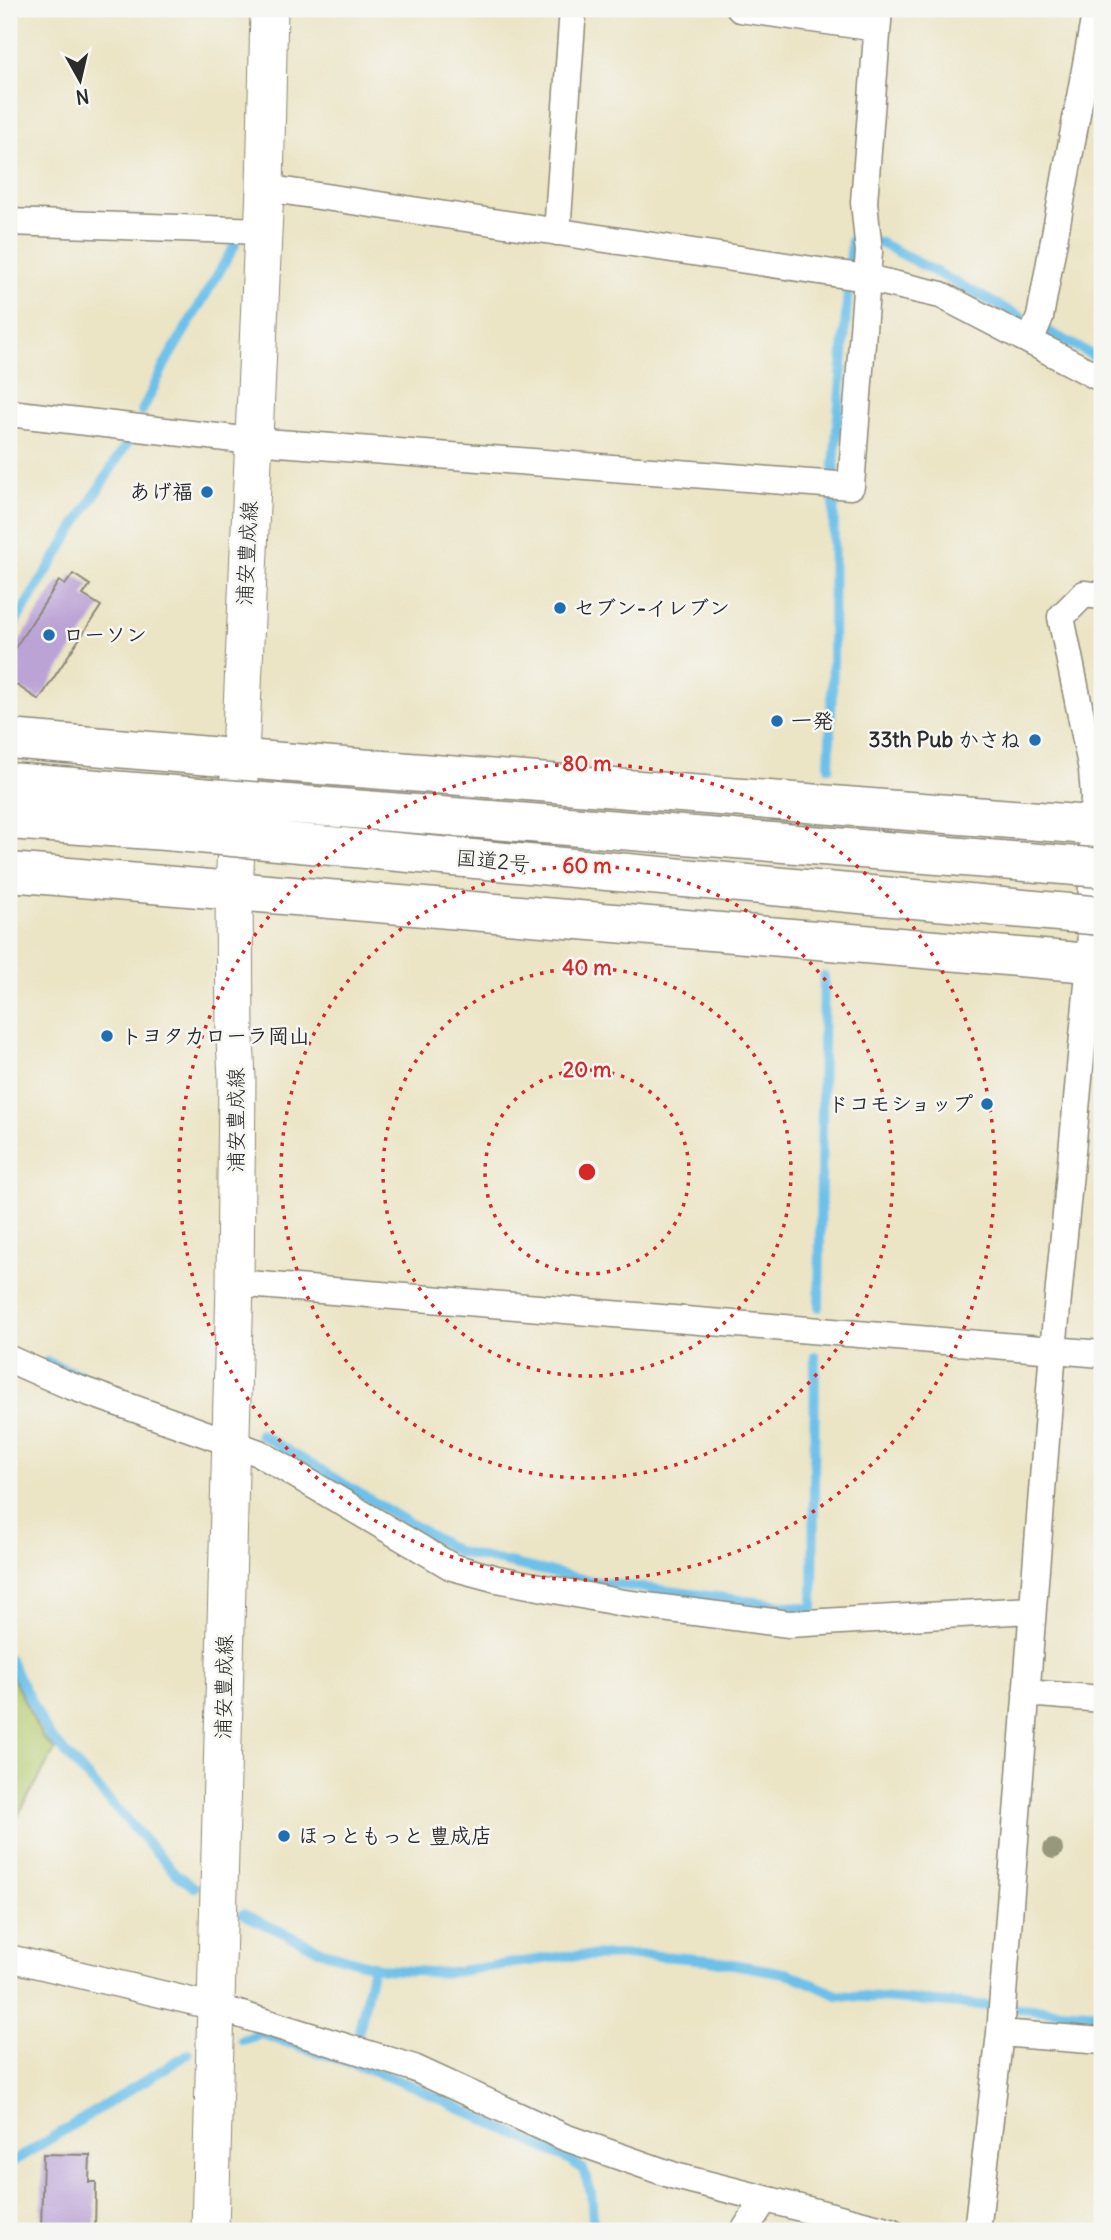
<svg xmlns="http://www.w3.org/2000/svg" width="1111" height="2240" viewBox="0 0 1111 2240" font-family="Delius,'Klee One',sans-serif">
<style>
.green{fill:#b3cb70;stroke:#6f7b4e;stroke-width:2}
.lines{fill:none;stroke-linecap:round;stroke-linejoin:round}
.stream{stroke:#6cc0e9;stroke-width:10}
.building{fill:#bba3d6}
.minor-casing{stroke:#8b8878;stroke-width:29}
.secondary-casing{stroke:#8b8878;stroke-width:39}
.trunk-casing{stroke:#8b8878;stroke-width:41}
.minor{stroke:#fff;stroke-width:26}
.secondary{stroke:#fff;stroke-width:37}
.trunk{stroke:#fff;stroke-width:38}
.trunk-bridge-casing{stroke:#8b8878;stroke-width:41;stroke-linecap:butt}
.trunk-bridge{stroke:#fff;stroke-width:38}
.tree{fill:#98997c}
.ring{fill:none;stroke:#d62828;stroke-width:3.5;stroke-dasharray:3.5 7}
.poi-dot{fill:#1f6fb2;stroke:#f6f6f2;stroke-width:2.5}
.labels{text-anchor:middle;stroke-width:5;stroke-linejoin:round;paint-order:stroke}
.poi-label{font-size:21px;font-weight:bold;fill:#2b2b2b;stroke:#f6f6f2;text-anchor:start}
.street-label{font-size:21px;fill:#2b2b2b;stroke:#f6f6f2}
.centre{fill:#d62828;stroke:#f6f6f2;stroke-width:3.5}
.ring-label{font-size:21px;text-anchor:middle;font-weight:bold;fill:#d62828;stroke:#f6f6f2;stroke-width:5;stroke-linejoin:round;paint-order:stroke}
</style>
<rect width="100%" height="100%" fill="#f6f6f2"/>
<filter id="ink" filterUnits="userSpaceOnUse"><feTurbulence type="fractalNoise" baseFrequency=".0143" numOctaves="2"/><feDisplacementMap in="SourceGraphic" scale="14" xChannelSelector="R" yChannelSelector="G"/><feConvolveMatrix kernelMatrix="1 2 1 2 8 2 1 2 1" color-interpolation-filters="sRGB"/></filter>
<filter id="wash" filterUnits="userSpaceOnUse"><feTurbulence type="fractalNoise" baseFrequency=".00686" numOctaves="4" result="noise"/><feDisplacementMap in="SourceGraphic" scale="28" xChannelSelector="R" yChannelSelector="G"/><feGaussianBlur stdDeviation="1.57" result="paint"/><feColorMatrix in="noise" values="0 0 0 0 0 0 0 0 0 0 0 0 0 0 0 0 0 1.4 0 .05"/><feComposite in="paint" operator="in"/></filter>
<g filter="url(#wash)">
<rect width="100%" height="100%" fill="#ebe4c5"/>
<path class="green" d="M9,1670l34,68 12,12 -46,81z"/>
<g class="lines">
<path class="stream" d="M142,411l24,-49 69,-117
M9,632l120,-192
M829,767l4,-104 1,-197 18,-226 29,3 221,117
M819,1307l5,-331
M47,1362l53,21
M260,1434l198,118 138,30 217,27 2,-253
M9,1659l40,76 128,140 17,12
M243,1914l84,39 56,16 62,4 119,-17 84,-1 61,5 81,14 47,21 265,19
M359,2030l14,-64
M242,2040l19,-6 90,29
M353,2058l-2,5 62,23 157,74 13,9 8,23 3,39
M9,2164l179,-110"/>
</g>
<g id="blocks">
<path class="building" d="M73,574l17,11 -7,10 18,11 -62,94 -30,-20v-23l50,-76 6,4z
M43,2154l47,1 -1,27h7l-1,49h-54z"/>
</g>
</g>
<g filter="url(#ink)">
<use href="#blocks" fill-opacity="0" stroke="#8b8878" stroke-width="2"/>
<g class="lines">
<g class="minor-casing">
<path id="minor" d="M740,9l137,19
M265,188l601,90 75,17 161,84
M9,222l253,9
M557,232l16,-223
M1030,341l10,-24 56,-308
M9,413l243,28 599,45 18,-234 -5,-50 15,-193
M235,1283l867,71
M9,1359l59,26 191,68 193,114 45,12 126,24 166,21 243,-14
M1026,1693l76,6
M9,1958l207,49 198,61 150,69 111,39 216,55
M1000,2033l102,8
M744,2231l21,-32
M977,2231l23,-198 53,-683 37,-387 4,-167 -2,-26 -31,-153 23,-23 18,2"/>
</g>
<g class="secondary-casing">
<path id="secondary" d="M210,2231l25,-948 2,-205 -2,-39 -1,-148 31,-703 4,-179"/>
</g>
<g class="trunk-casing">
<path id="trunk" d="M9,739l285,24 808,63
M9,872l1093,92"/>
</g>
<use href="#minor" class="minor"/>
<use href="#secondary" class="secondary"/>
<use href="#trunk" class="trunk"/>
<g class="trunk-bridge-casing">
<path id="trunk-bridge" d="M9,782l1093,86
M9,820l157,11 936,85"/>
</g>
<use href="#trunk-bridge" class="trunk-bridge"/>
</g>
<circle class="tree" cx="1053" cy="1849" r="10"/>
</g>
<g class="ring">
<circle cx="587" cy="1172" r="102"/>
<circle cx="587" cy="1172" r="204"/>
<circle cx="587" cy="1172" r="306"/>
<circle cx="587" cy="1172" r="408"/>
</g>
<g class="poi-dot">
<circle cx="207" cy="492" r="7"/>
<circle cx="560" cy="608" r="7"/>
<circle cx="49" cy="635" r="7"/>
<circle cx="777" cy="721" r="7"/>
<circle cx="1035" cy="740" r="7"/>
<circle cx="107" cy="1036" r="7"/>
<circle cx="987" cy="1104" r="7"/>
<circle cx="284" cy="1836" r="7"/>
</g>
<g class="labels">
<g class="poi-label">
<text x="193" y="499" text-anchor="end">あげ福</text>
<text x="574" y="615">セブン-イレブン</text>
<text x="63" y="642">ローソン</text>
<text x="791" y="728">一発</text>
<text x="1021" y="747" text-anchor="end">33th Pub かさね</text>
<text x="121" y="1043">トヨタカローラ岡山</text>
<text x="973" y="1111" text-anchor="end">ドコモショップ</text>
<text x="298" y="1843">ほっともっと 豊成店</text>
</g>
<g class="street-label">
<text transform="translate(247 553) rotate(-87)" y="7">浦安豊成線</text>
<text transform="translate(493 861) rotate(5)" y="7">国道2号</text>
<text transform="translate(236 1120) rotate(-90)" y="7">浦安豊成線</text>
<text transform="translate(224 1687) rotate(-89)" y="7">浦安豊成線</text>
</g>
</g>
<circle cx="587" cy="1172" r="10" class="centre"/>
<g class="ring-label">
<text x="587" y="771">80 m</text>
<text x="587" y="873">60 m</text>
<text x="587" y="975">40 m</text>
<text x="587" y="1077">20 m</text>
</g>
<rect width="1111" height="2240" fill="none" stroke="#f6f6f2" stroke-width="35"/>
<g transform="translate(80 80) rotate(172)" stroke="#f6f6f2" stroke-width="5" paint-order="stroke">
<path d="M0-5L12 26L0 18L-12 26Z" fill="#2b2b2b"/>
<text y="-10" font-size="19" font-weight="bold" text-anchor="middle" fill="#2b2b2b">N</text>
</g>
</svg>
